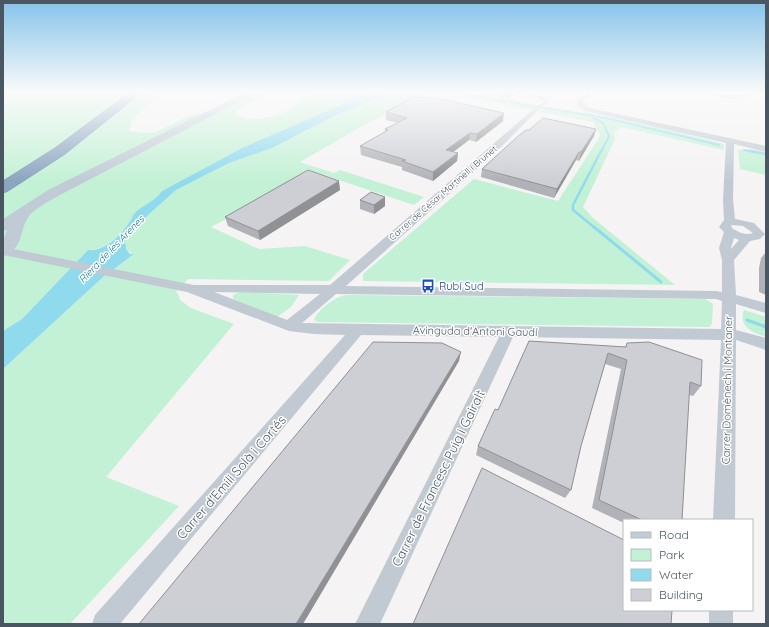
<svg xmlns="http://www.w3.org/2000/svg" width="769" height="627" viewBox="0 0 769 627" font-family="Quicksand,sans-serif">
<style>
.green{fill:#c3f1d5}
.water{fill:#90daee}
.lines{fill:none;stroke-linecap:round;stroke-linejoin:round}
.stream-far3{stroke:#90daee;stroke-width:2}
.stream-far2{stroke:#90daee;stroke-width:2.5}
.stream-far1{stroke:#90daee;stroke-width:3}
.stream{stroke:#90daee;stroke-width:4}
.motorway-casing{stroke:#7690ad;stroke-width:1}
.service{fill:#c1cad2;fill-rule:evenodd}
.minor{fill:#c1cad2;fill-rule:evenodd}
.secondary{fill:#c1cbd6;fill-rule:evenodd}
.motorway{fill:#8ba5c1;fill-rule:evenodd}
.wall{fill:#b0b2b7}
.shaded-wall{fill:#909195}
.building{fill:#cdcfd5;stroke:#909195}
.labels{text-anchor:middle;stroke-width:3;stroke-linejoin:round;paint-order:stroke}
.far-street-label{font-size:9px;fill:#4a5661;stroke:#fff}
.far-water-label{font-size:10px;font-style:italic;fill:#0c7c9b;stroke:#fff}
.transit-label{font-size:11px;fill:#164399;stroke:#fff;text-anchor:start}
.street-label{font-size:11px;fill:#4a5661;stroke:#fff}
.near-street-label{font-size:13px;fill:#4a5661;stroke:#fff}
</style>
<rect width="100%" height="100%" fill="#f5f3f3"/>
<path class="green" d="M3,93h157l-29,28 -2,8 2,3 23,1 39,-19h14l42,-21h20l-34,18c6,15 41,6 52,0 5,-3 9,-8 14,-11 5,-3 11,-2 14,-7h53l-126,55 -80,43c-7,11 -21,14 -29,24 -1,2 -1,4 -3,6 -8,13 -25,30 -42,29l-66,69 -19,12z
M393,93h40l-62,28 -71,41 34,11 6,-3 84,27 -10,8 -99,-33 -104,55 48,22 46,-3 45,14 -21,21 -141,-2 -12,13 2,2 2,6 11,8 43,16 -128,153 73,29 -109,118h-67v-255l99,-91 31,-23 -7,-6 -1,-9 12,-15 39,-35 53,-27 43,-15 64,-33z
M444,93h31l109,21 2,-2 83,18 55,14v6l-103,-23 -7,6 1,6 -32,68 10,11 82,67 -312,-4v-7l111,-95 84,22 41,-63 1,-3 -7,-13z
M749,149l17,3v23l-26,-6 -2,-19z
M240,292l59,3 -8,12 -14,10 -44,-18v-4z
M346,295l359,4 8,5 -1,19 -2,4h-8l-384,-5 -4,-2c3,-10 21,-23 32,-25z
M744,310l22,7v20c-13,-5 -28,-10 -22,-27z"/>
<path class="water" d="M368,93h25l-57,22 -64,33 -43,15 -53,27 -39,35 -12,15 1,9 4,5h4l-32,24 -99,91v-38l19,-12 66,-69c17,2 34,-16 42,-29 2,-2 2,-4 3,-6 8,-10 22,-13 29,-24l80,-43z"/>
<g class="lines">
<path class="stream-far3" d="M466,93l31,7 109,18 113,27
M593,118l10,5 6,13 -8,16
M744,150l11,2"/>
<path class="stream-far2" d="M750,151l16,3
M595,228l-22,-18v-5l28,-54"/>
<path class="stream-far1" d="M594,227l67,55
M747,320l19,7"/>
<path class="stream" d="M764,326l2,1"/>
<g class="motorway-casing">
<path id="motorway" d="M129,93h12l-76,61 -57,37 -5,2v-12l52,-33z"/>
</g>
<path class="service" d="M528,93l19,5 3,3 -13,9h-2v-2l11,-7 -24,-8z"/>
<path class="minor" d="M585,93h7l-9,9 7,6 176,38v6l-32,-8 -1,56 2,19 19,4 11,11 -5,5 -10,2 -16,19 2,35 30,8v10l-30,-9v26l30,8v12l-30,-10 -1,180h-22l8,-180 -208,-3 -133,287h-25l144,-287 -138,-2 -241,289h-28l3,-9 250,-280 -31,-1 -25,-3 -102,-39 -184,-37v-8l191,38h136l206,-178 2,1v2l-41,41 -151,135 370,5 6,1v-32l-3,-12 5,-16 -5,-5 5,-7 -1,-20 3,-57 -140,-32 -7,-4 -3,-5zM731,225l12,1 10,7c-7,3 -15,-1 -21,-5zM734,238l5,2 -8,9v-1zM214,292l106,2 -33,26zM336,294l380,5 6,2 -1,28 -419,-6z
M703,93l28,2 33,-2 -33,6z
M709,610h24v14h-24z"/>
<path class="secondary" d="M244,93h12l-198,103c-7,4 -24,13 -29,20 -10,14 -5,34 -26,39v-14l4,-11 -4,1v-12l45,-29z"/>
<use href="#motorway" class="motorway"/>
</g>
<path class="wall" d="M486,93h33l-12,5z
M386,112l117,9 -27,21 -7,-2 -16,12 5,1 -1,8 -24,20 -31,-11v-3l-41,-12 -1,-9 25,-14v-3l13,-6 -12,-3z
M596,129l-2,7 -15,25 -3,-1 -22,38 -73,-21 1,-8 47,-39z
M340,190l-80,50 -32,-14 -3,-9z
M360,200l25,6 -11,8 -14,-5z
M766,252v43l-7,-3v-24l2,-10z
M529,341l96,6 2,-4 74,43 -8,10 -4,-1 -7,125h-58v3l-32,-15 29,-139 -16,-5 -24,82 -10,44 -6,8 -89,-43 2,-9 20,-36z"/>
<path class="shaded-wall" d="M508,93h11l-12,5z
M504,113l-1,8 -27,21 1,-8z
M596,129l-2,7 -15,25 2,-9z
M470,133l-1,7 -24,18 1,-8z
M579,152l-3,8 -22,38 3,-9z
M458,153l-1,8 -24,20v-9z
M339,181l1,9 -80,50 -2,-9z
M385,197v9l-11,8v-9z
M461,352l-2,9 -156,263h-7z"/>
<path class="building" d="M414,97l22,1 68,15 -27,21 -7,-1 -24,17 12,3 -25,19 -31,-11 4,-1 -46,-14 28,-16 -3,-1 22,-11 -21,-6z
M543,118l53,11 -15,23h-2l-22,37 -75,-20 35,-32 9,-7h3z
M308,170l31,11 -81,50 -33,-14z
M371,192l14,5 -11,8 -14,-5z
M529,341l97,6 1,-4 22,-1 53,18 -1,26 -11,-4 -8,138h-40l-43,-20 28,-140 -19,-7 -27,93 -10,44 -93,-44 17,-37 3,1z
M373,342l69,1 19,9 -165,272h-157z
M482,468l142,72v70h48l-1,14h-258z"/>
<linearGradient id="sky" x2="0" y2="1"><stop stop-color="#85c3ea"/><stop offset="0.51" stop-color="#fafafa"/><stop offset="1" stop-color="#fafafa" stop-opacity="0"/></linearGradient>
<rect width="769" height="181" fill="url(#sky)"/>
<defs>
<g id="bus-bare" transform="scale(1.08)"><path d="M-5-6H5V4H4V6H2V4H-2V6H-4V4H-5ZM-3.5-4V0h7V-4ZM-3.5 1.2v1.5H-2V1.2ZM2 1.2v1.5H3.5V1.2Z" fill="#1a4fb4" stroke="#fff" stroke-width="2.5" paint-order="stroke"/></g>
</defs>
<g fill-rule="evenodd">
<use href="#bus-bare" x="428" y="286"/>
</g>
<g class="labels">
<g class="far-street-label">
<text transform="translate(443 193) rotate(-41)" y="3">Carrer de Cèsar Martinell i Brunet</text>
</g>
<g class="far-water-label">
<text transform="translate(111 249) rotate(-46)" y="4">Riera de les Arenes</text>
</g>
<g class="transit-label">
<text x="439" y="290">Rubí Sud</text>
</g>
<g class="street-label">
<text transform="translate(475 331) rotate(1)" y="4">Avinguda d'Antoni Gaudí</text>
<text transform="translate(727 390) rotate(-89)" y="4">Carrer Domènech i Montaner</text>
</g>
<g class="near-street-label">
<text transform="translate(231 477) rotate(-49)" y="5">Carrer d'Emili Solà i Cortés</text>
<text transform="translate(438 478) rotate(-64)" y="5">Carrer de Francesc Puig i Gairalt</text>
</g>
</g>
<rect width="769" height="627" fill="none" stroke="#4a5661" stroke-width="8"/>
<rect x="623" y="519" width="130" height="92" fill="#ffffff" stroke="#b7bbc0"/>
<rect x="631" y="532" width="20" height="6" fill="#c1cbd6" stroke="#b7bbc0"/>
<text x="659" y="539" font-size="12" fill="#4a5661">Road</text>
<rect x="631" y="549" width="20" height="12" fill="#c3f1d5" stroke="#b7bbc0"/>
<text x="659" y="559" font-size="12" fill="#4a5661">Park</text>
<rect x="631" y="569" width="20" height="12" fill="#90daee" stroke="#b7bbc0"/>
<text x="659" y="579" font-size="12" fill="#4a5661">Water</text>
<rect x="631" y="589" width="20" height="12" fill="#cdcfd5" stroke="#b7bbc0"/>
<text x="659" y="599" font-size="12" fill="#4a5661">Building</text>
</svg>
